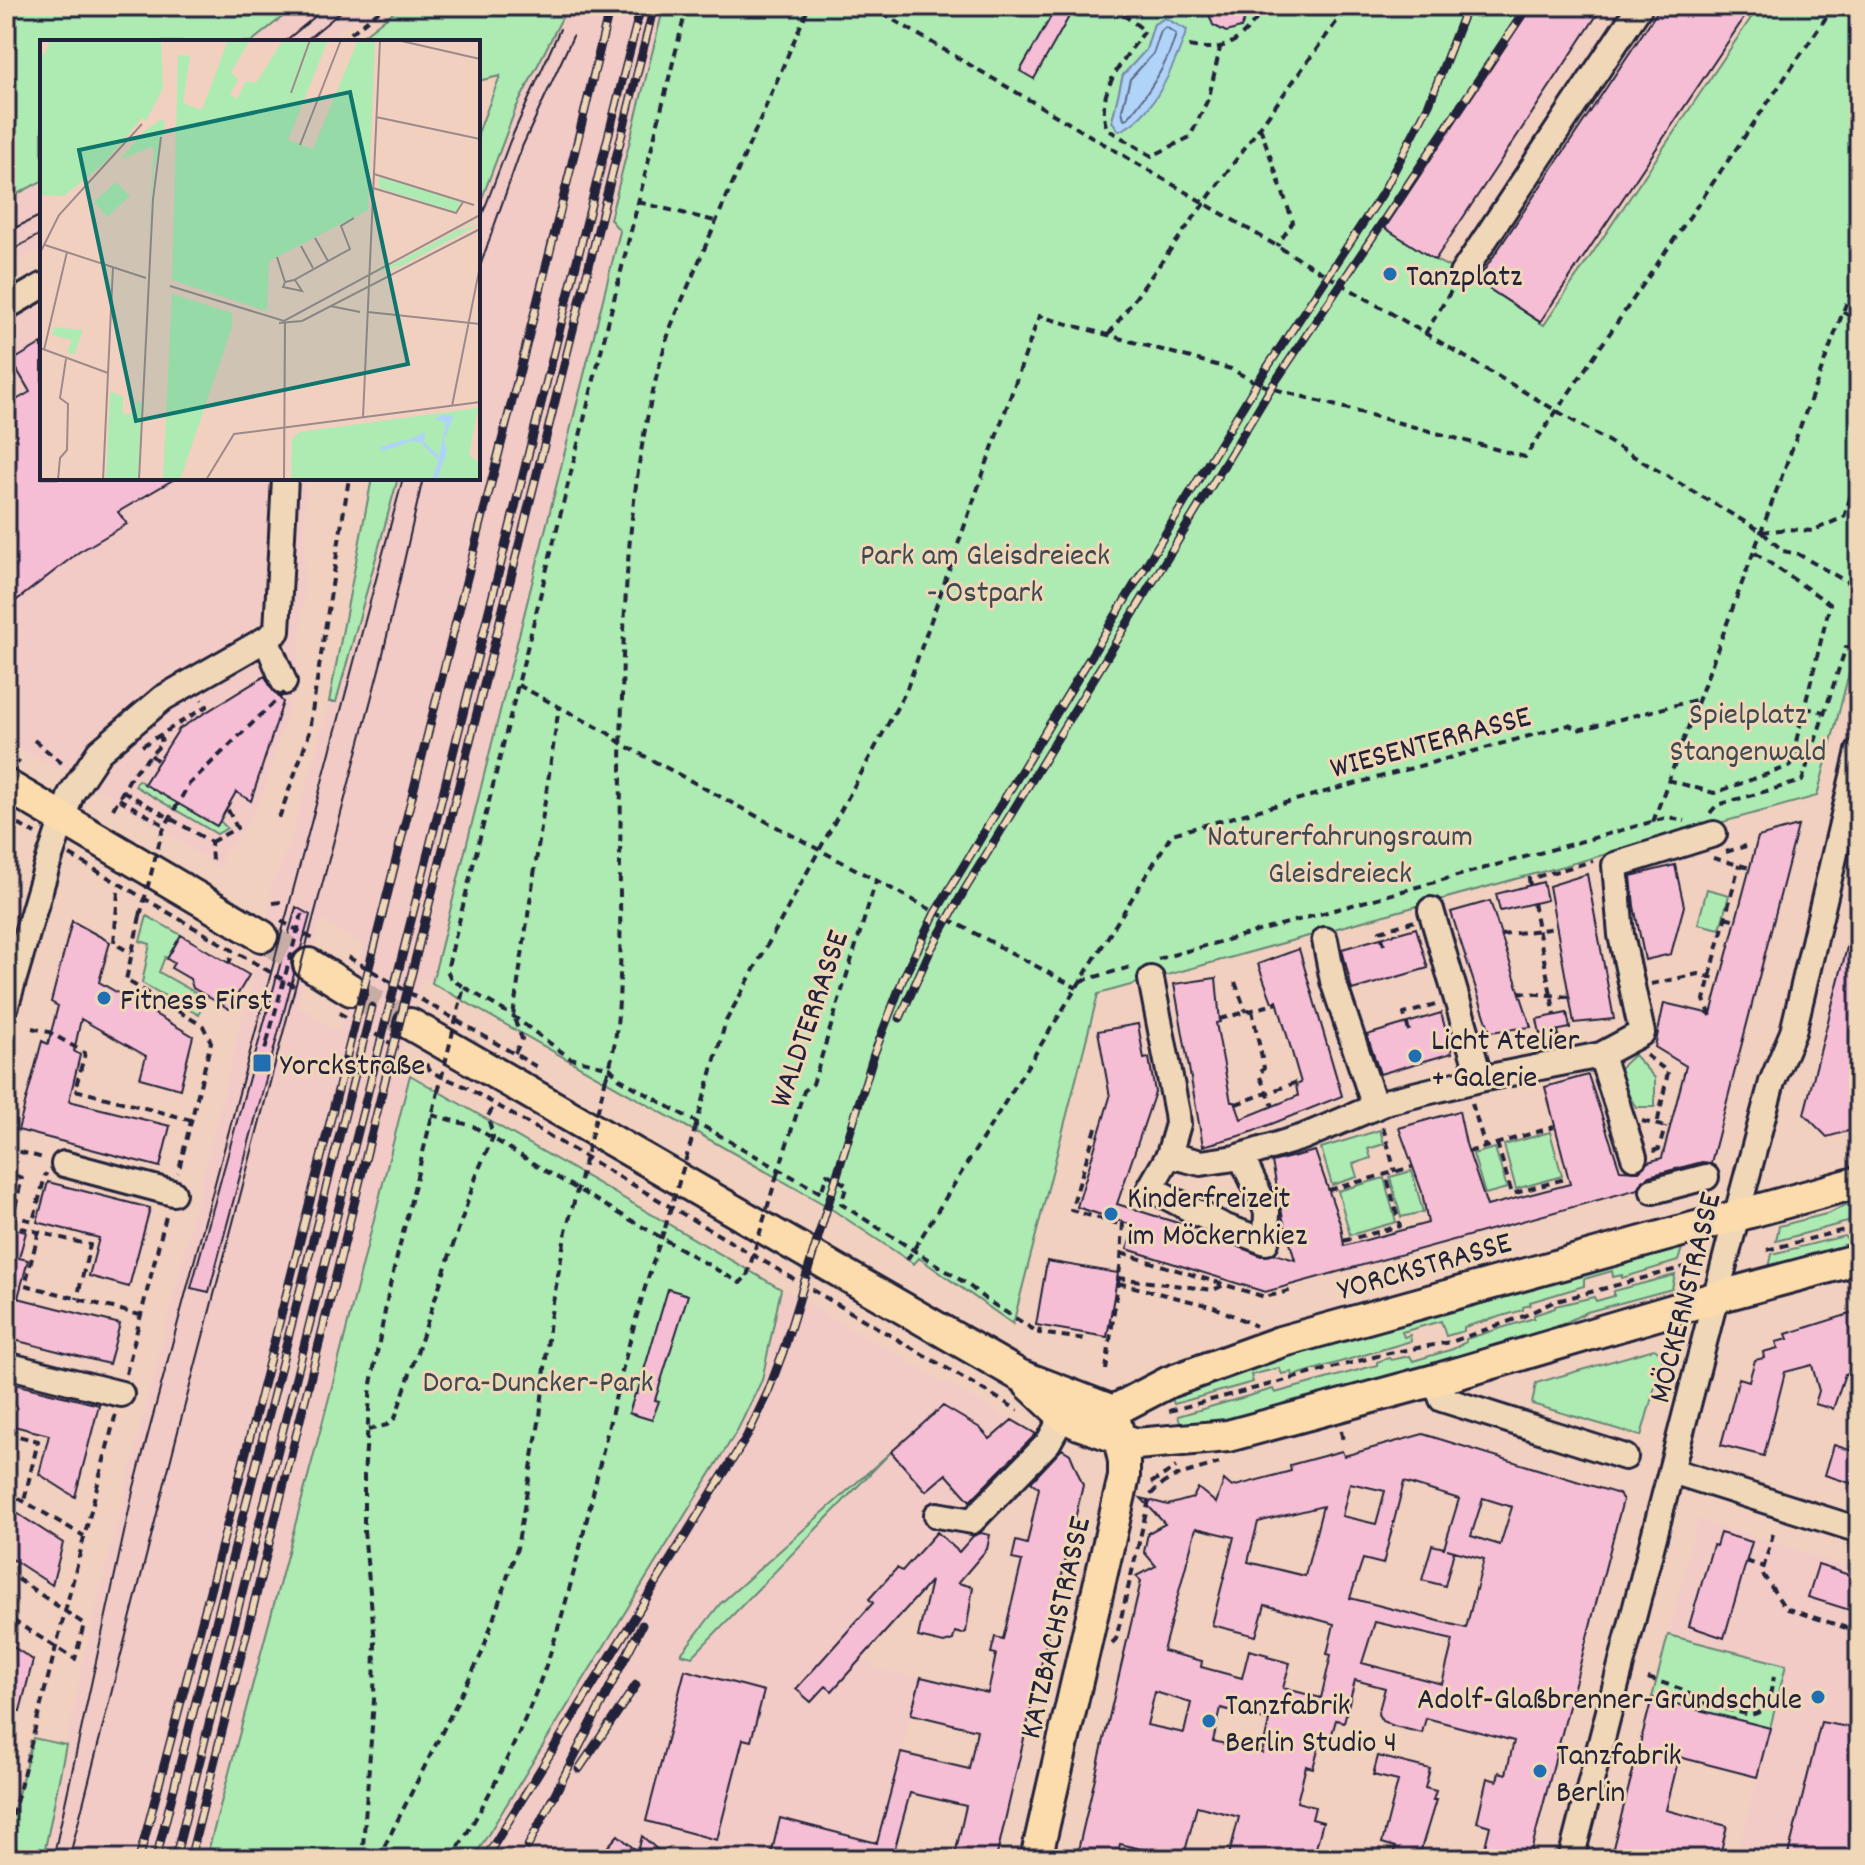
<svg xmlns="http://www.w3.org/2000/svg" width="1865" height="1865" viewBox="0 0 1865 1865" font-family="Dekko,sans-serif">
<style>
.built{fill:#f2cbc6;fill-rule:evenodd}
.green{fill:#adebb2;stroke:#688676;stroke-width:2;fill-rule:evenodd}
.water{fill:#b0d3f8;stroke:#778cac;stroke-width:2}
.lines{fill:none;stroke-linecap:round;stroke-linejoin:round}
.shore{stroke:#5b6987;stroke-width:2}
.building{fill:#f5bed5;stroke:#22223b;stroke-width:2;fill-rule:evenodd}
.major-tunnel{stroke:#c8ada5;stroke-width:30;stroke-dasharray:30 15;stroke-linecap:butt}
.minor-casing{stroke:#22223b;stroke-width:30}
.major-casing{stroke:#22223b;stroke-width:36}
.path{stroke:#22223b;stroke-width:4;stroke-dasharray:8 6;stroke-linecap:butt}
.minor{stroke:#efd7b7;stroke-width:24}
.major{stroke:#fcdcac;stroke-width:30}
.tram{stroke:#22223b;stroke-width:2}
.rail-casing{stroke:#22223b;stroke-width:9}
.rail{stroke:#efd7b7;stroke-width:6;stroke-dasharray:18;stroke-linecap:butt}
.path-bridge{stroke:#22223b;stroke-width:4;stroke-dasharray:8 6;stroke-linecap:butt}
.poi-dot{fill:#1f6fb2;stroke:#efd7b7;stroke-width:3}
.labels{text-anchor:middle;stroke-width:6;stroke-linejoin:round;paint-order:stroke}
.poi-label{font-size:32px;fill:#22223b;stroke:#efd7b7;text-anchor:start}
.park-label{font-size:32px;fill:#3e4a53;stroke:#efd7b7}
.street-label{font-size:32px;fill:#22223b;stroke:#efd7b7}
.inset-river{fill:none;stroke:#b0d3f8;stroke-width:4}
.inset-road{fill:none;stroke:#9e8a8b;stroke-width:2}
.view{fill:#0f766e;fill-opacity:0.15;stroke:#0f766e;stroke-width:4}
.inset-edge{fill:none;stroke:#22223b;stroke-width:4}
</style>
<rect width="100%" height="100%" fill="#f1d0c0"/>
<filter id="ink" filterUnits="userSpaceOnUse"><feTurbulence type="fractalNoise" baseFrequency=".0125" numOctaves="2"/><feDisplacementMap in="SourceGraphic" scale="16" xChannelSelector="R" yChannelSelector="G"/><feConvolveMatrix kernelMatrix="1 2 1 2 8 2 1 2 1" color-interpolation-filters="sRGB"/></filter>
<g filter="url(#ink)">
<path class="built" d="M296,6h73l-44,36h-74z
M536,6h128l-54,213 10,12 -188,752 -10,-6 -24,91 12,7 -76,304 -128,480h-163l41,-204 189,-762 -4,-2 20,-46 40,-143 43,-224h106v-345l22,-58zM320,920l43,24 -23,89 -42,-27z
M42,181v67l-36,20v-68z
M42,275v203h264l-2,119 -6,66 -8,45 -29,93 -17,27 -22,28v13l-129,-83 2,-5 -22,-12 -6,2 -8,-4 -2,3 -51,-29v-445z
M781,1289l274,156 -191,212 16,13 41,7 -44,166 -97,-24 -10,40h-297l217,-349 83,-179z
M1698,1519l161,51v289h-123l50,-193 -118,-31z"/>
<path class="green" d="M6,6h290l-45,36h-209v139l-36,19z
M401,6h167l-52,102 -38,101v-76l22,-57 -22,5v-39h-123z
M664,6h868l-147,222 50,32 42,21 67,44 215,-319h100v629l-42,161 -719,198 -85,330 -94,-66 -5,6 -87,-58 -395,-223 188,-752 -10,-12zM1154,24l32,6 -10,28 -17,33 -47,30 11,-46 23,-25z
M372,478h26l-62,224h-7z
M138,780l78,46 4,-5 7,7 -10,6 -82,-48z
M1707,889l22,6 -9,34 -22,-5z
M147,916l34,19 -13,23 -3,-1 -6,15 44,25 -4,18 -57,-32 8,-39 -10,-3z
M1634,1055l21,23v29h-19l-13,-21 -4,-17z
M410,1075l371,214 -19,91 -24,49 -265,430h-267l128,-480z
M1380,1130l4,14 -16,5 3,9 -18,6 4,13 -25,8 -11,-37z
M1550,1132l12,44 -46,13 -12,-44z
M1495,1148l12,40 -22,6 -12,-40z
M1412,1171l11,41 -22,5 -11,-40z
M1384,1178l12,44 -46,13 -12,-44z
M1859,1198v23l-4,-1 -79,21 3,-15 51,-13z
M1859,1235v11l-91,26 4,-18 72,-18 2,2z
M1683,1245l-5,16 -56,17v-3l-9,2 -1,-6 -28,8v7l-54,16v3l-7,2v3l-59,17v4l-18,5 -5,-15 -39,11 2,5 6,-2 1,6 -118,35 -1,-4 -10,2 -3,-6 -28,7 2,7 -79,22 -3,-8 124,-43z
M1675,1275l-3,14 -85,23 -43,21 -312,86 -51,7 -3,-10 95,-27 2,4 102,-28v-3l12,-4 2,2 19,-4 3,5 40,-12 13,-7v-3l68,-21v-3l21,-7v-2l39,-9 2,4 18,-5v-5z
M1654,1349l10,6 -23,81 -109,-32 4,-21z
M891,1452l-199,205 -11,-3 39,-50z
M1668,1635l118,30 -16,63 -118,-30z
M33,1738l33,7 -23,114h-37v-43l6,1z"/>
<path class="water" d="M1165,18l22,12c-12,33 -33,88 -68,101l-7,-10 11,-46 23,-25 8,-26z"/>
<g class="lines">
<path class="shore" d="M1166,27l10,7c-9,32 -27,58 -48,84l-4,1 -2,-9 8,-31 23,-25 8,-23z"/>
</g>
<path class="building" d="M1057,6h18l-41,73 -14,-8z
M1206,6h38l3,8 -6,14 -15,4 -13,-7z
M1532,6h71l-168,254 -50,-32z
M1661,6h91l-212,316 -63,-41z
M42,343v135h134l-58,34 9,12 -48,28 -66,51 -7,-10v-187l24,-14 -18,-31z
M265,676l6,12 12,14 -32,99 -15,-9 -19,34 -73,-42 35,-55z
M1798,826l-87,337 -9,-1 -53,14 -7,5 -4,8 -373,103 -138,-43 8,-23 -58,-19 33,-110 -12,-66 40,-7 6,35 5,-1 6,34 -38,112 80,25 64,27 14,-2 20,6 -12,-41 -11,-57 43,-11 26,75 3,20 84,-23 -6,-31 -23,-64 60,-17 7,33 21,62 83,-22 -25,-97 43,-12 32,95 19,1 9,-9 14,-4 24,-92 -31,-19 9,-44 47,11 47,-177z
M1675,865l9,41 -13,48 -26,6 -11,-54 -3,-30z
M1587,874l27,145 -40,4 -25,-137z
M1543,882l4,18 -47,11 -4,-17z
M1490,901l11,34 30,92 -41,5 -39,-120z
M296,907l14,8 -9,33 -7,6 -3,9 3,11 -85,318 -18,-4z
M72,921l38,21 -11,40 94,54 -13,53 -40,-11 6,-22 -65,-37 -7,32 6,4 -11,46 101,25 -10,41 -142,-37 24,-89 6,3 10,-38 -7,-4z
M1853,924h6v204l-32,9 -23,-23z
M1416,928l12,40 -76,22 -10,-41z
M181,935l68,40 -20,34 -36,-21 -3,-9 -19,-11 3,-5 -7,-4z
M1299,949l43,147 -96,38 -43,12 -29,-162 42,-6 4,44 -4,1 15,79h4l6,17 57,-23 -2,-11 5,-2 -24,-82 -5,1 -14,-38z
M1441,1013l11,40 -72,21 -13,-39z
M1567,1013l3,15 -30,6 -3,-15z
M48,1182l102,26 -21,79 -40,-11 10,-38 -62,-16z
M6,1227l20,5 -7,26 9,2 -10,38 102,26 -11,40 -103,-26z
M1047,1261l71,12 -11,64 -71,-12z
M668,1289l20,6 -33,105 4,1 -7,19 -23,-7 6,-19h2z
M1859,1311v66l-14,-3 -12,35 -18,-5 4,-13 -7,-26 -27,7 -21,84 -43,-11 18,-67 10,3 6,-21 9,-2 -1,-6 15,-4 -2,-6 12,-3 -2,-5z
M6,1382l93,23 -24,92 -36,-23 10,-39 -43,-11z
M943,1406l37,22 10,11 22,-19 24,14 -66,67 -24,-27 -20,17 -35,-39z
M1423,1434l196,60 4,6 -94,359h-47l8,-33 -13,-4 10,-44 10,3 2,-9 7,2 8,-33 -88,-23 -4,15 -28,-7 -12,-5 -4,-7 7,-26 -30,-8 -11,42 -8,-2 -5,17 -9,-2 -9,33 -7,-2 -9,36 18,5 -3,12 11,3 -10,37h-85l11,-42 -42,-11 -14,53h-32l2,-7 -33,-8 -4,15h-40l65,-278 -5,-5 20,-10 -12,-14 3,-14 1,-5 17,-9 -24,-26 27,7 25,-7 5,-10 18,15 8,-23 8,7 59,-16 -1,-6 52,-14 2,5zM1404,1482l55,17 -15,49 -12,-3 -10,35 23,6 9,-35 -7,-2 37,10 -18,69 -116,-30 13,-39 20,5zM1350,1483l35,8 -9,33 -34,-8zM1483,1498l29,9 -12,38 -29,-9zM1323,1506l-18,70 -57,-14 10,-40zM1196,1528l38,9 -22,88 44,11 9,-31 69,19 -7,30 4,1 -10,43 -38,-10 7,-25 -23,-6 1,-2 -19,-5 -7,28 -41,-11 1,-6 -39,-10zM1375,1622l78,18 -11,44 -80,-21zM1155,1692l36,11 -7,30 -37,-8zM1221,1708l48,13 -7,32 -49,-12z
M1834,1445l25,8v33l-34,-11z
M1062,1449l8,5 13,31 -87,374h-42l12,-53 -56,-13 -15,55 21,6 -1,5h-145l10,-41 97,25 24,-90 68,16 8,-39 -66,-16 10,-37 67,16 8,-39 -5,-1 4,-16 8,2 19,-78 -10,-2 4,-18 11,3 12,-56 -8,-6z
M6,1506l57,37 -11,42 -46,-30z
M937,1532l22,20 14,-16 8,-3 9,2 -3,14 -29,34 15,4 -7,45 -4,2 -7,-2 -2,8 -9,3 -26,-6 13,-56 -99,110 -6,-5 -15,16 -15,-13 77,-86 -4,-4 28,-31 5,3z
M1720,1533l32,9 -28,96 -35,-12 24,-81 3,1z
M1818,1565l41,13v35l-51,-16z
M6,1642l27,18 -13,51 -14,-3z
M685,1670l79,21 -13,50 -8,-2 -26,101 -71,-19z
M1652,1698l118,30 -13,49 -78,-20 -13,53 61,16 -8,33h-109z
M1821,1722l38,7v89l-11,41h-43l-17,-4z
M1378,1756l52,13 -5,19 11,3 -3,9h3l-18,59h-26l3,-12 -13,-4 16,-62 -25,-6z
M618,1835l20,17 4,-16 26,23h-71z"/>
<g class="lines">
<path class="major-tunnel" d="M262,936l47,28
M351,990l59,34"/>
<g class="minor-casing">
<path id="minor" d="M1462,274l178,-268
M6,307l36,-21
M266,639l11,-8 8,-153
M1431,910l49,169
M1325,940l8,41 42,126
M1151,979l26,134 1,11 -9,31 32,8 34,-5 68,-21 86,-36 91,-22 121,-24 41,-22 -21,-98 -6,-70 99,-31
M6,1005l40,-136 25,-75 28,-42 64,-54 103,-59 18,43
M1601,1055l33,102
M1169,1155l-19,33 73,38 43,16 1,-31 -26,-55
M64,1164l109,29
M1653,1191l53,-14
M6,1365l115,29
M1435,1380l7,19 183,58
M1672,1471l187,59
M937,1515l35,6 76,-78 15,-27
M1571,1859l172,-668 29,-109 21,-50 66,-281"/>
</g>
<g class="major-casing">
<path id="major" d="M6,785l256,151
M309,964l42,26
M410,1024l609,351 94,36 56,-29 111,-40 579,-160
M1029,1384l34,32 16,8 57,20 92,-8 207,-56 282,-83 142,-38
M1036,1859l88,-382v-16l-8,-37"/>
</g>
<path class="path" d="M870,6l892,526 21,19 15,3 61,35
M1112,6l33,25c-21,28 -51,61 -38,98l45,27 38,-19 19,-40 11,-49
M6,10l3,-4
M340,42l45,-36
M1189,46c45,8 51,-9 79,-40
M1260,127l33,95 -16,24
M638,202l77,19
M1843,311l16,12
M1109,334l239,-328
M1425,334l26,-43
M1762,532l26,-3 24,2 32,-14 15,-47
M518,685l90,48 14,11 455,244
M1805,708l19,4
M34,740l30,25 -2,2
M142,746l18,-11
M1794,751l16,4
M6,753l14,10
M151,755l7,6
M1668,780l46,13 76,-27 40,-162 -75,-51
M123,791l88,51 1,19 -3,4
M119,799l45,26
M113,809l19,-34 30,-32 -2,-8 47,-29 -5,-7
M1710,813l7,-8 85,-24 44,-134 13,2
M6,817l29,17
M279,818l29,-81 41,-259
M1653,822l206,-553
M211,842l26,-14 -10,-20
M1726,852l20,-6
M70,855l224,131
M1713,858l37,10
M1530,885l-1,-6 64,-18
M118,892l-4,51 17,10
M273,903l8,-1
M1533,903l22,112
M140,916l-14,64 77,46 8,16 -33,131
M1725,917l11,3
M281,921l34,19
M1501,935l56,-7
M1384,945l-4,-14 35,-10
M348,957l189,110
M1158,959l511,-142 16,4
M229,963l2,-5
M1081,981l53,-15
M1235,982l11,30
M1651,984l47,-10 22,6
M464,987l49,29 57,42 40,10 10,11 201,114 6,-19 20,11 -6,19 126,80 18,15 54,34
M1519,992l50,5
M461,999l3,-12 -13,-8 -4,-9 240,-964
M1252,1010l12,58 -5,7 14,31
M339,1013l58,34
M1711,1016l-7,-16 35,-135
M1220,1019l58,-16
M32,1028l17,4 36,21 -10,37 116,30
M1409,1031l-5,-17 35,-10
M1557,1031l2,10
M515,1053l7,-14 -9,-23 46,-309
M1646,1055l22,17 -11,53
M262,1063l5,-21 -4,-1
M426,1064l5,8 33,14 554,324
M606,1078c20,-55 13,-156 14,-217 3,-177 -4,-365 51,-535l138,-320
M1472,1103l13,44
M1236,1104l64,-23
M432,1115l41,11 66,41 201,116 7,-7
M1642,1121l28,7
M1383,1127l12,45
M1096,1128l-25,82 51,15
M695,1129l31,-108 180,-330 133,-375 192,53 26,14 21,7 247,67 309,-451
M1497,1143l15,51 56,-16
M6,1148l37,10
M1653,1151l6,-2 6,-22
M1468,1152l86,-25
M777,1175l27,-84 9,-7 63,-203
M16,1176l6,2 -9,38 20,5 13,-48
M1329,1190l83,-23
M6,1224l84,21 -13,54
M39,1231l-14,54 115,30
M1343,1241l57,-15 -14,-52
M1767,1250l92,-24
M1121,1253l144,44 28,-7
M907,1260l265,-426 397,-109 9,5 121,-31
M1118,1278l95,12 11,-5
M1118,1283l96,24 42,19
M1040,1328l-1,5 46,6
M1106,1370l15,-110 2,-38
M126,1374l41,-162
M1169,1411l220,-58 62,-11 73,-26 29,-14 132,-35
M368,1430l19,-5 8,-7 83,-247 15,-34 -5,-21 6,-10
M1341,1431l2,10
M6,1433l32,8 -14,60
M1151,1483l25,-16
M6,1491l78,45
M1773,1534l-11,39 23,35 74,24
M1746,1561l18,6
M6,1571l78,53 -9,35 -69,-43
M1112,1643l4,-4 34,-143c15,-21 45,-25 69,-33
M1648,1678l36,12 15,12 51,13c19,-2 20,-22 24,-38
M1850,1727l2,-7 7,-6
M6,1828l6,-10 104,-405
M6,1835v3
M362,1859l12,-159 1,-58 -11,-111v-56l7,-91 19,-99 48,-193
M378,1859l104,-206 35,-105 23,-131 10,-98 16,-88 14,-51
M451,1859c46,-72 85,-155 109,-237 38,-130 58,-266 105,-394"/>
<use href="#minor" class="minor"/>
<use href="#major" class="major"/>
<path class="tram" d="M284,42l44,-36
M304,42l44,-36
M478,226l32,-85 50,-112
M6,232l36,-17
M6,254l36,-21
M478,272l44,-125 51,-111
M53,1859l81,-372 269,-1009
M69,1859l108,-424 205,-777 41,-180"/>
<g class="rail-casing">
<path id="rail" d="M900,1018l30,-67 34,-60 307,-503 257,-382
M579,1769l57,-84
M528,1846l114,-221
M139,1859c103,-383 199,-769 296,-1154 58,-233 120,-465 175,-699
M156,1859l216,-852
M175,1859l466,-1853
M190,1859l464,-1853
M485,1859l262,-423 21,-44 15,-40 91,-298 29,-75 32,-66 322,-530 125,-189 47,-90 38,-98"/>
</g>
<use href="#rail" class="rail"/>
<path class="path-bridge" d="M140,916l22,-84 27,-48 96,-92
M267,1042l35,-128
M438,1092l23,-93
M580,1180l26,-102
M665,1228l30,-99
M747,1276l30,-101"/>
</g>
</g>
<g class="poi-dot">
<circle cx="1390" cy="274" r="8"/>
<circle cx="104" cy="998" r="8"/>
<circle cx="1415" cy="1056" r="8"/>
<rect x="252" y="1053" width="20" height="20" rx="4"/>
<circle cx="1111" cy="1214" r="8"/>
<circle cx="1818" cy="1697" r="8"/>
<circle cx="1209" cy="1721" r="8"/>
<circle cx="1540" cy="1771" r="8"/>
</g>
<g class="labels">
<g class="poi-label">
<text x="1406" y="285">Tanzplatz</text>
<text x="120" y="1009">Fitness First</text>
<text x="1431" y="1049">Licht Atelier<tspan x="1431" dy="37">+ Galerie</tspan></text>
<text x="280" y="1074">Yorckstraße</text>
<text x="1127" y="1207">Kinderfreizeit<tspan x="1127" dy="37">im Möckernkiez</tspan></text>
<text x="1802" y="1708" text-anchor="end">Adolf-Glaßbrenner-Grundschule</text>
<text x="1225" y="1714">Tanzfabrik<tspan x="1225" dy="37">Berlin Studio 4</tspan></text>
<text x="1556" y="1764">Tanzfabrik<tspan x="1556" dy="37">Berlin</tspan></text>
</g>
<g class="park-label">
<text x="985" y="564">Park am Gleisdreieck<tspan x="985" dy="37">- Ostpark</tspan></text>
<text x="1748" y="723">Spielplatz<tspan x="1748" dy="37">Stangenwald</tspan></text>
<text x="1340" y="845">Naturerfahrungsraum<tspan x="1340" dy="37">Gleisdreieck</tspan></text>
<text x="538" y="1391">Dora-Duncker-Park</text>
</g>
<g class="street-label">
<text transform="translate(1430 740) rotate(-15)" y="11">WIESENTERRASSE</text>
<text transform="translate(807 1018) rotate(-71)" y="11">WALDTERRASSE</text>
<text transform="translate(1424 1264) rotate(-16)" y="11">YORCKSTRASSE</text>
<text transform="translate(1683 1297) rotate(-76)" y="11">MÖCKERNSTRASSE</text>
<text transform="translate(1053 1627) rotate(-77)" y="11">KATZBACHSTRASSE</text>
</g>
</g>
<g transform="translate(40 40)">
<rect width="440" height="440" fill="#f1d0c0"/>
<path d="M10,0h111l2,48 -17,33 -4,-3 -39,46 -39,32 -22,-1 -2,-9v-131l5,-1zM188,0h22l-19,32 7,8 -8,14 7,5 9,-18 10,2 27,-43h45l-40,100 25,9 45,-109h17l-7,170 -99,51 -2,50 -95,-31 6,-225 12,1 -7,47 19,7zM122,79l3,5 -11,46 -6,72 6,-96 -33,13 23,-28zM339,135l82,27 -5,10 -77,-24zM76,142l14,14 -23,21 -13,-15zM440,178l-22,13 22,-7 -105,56 26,-15 -25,8zM132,254l60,19v14l-52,153h-17zM14,287l29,3 -9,25 -7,-3 5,-12 -20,-5zM70,352l13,4v18h13l1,-12h5l-4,78h-32zM438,368l-9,47 11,8v17h-189l1,-41 8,-7z" fill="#adebb2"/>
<path d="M406,374l7,3 -9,23 3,11 -10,29h-5l7,-22 -4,-1 -15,-15 -14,-1 19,-9 -1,10 15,14 7,-33 -12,-4z" fill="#b0d3f8"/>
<path class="inset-river" d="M341,409l26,-8"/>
<path class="inset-road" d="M357,0l83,19M251,53l19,-53M336,77l104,22M260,105l41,-105M334,134l100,31M333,148l83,25 7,-11M275,198l13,23M5,205l101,33M261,206l12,22M0,213l19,-38 83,-91M237,217l8,25 9,-2 56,-31 -9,-23 13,-8M245,242l-2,5 19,4 -7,-11M130,246l114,35 196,-106M290,266l30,6M328,272l112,12M239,283l23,-2 178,-92M0,308l68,25M4,310l23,-98M412,366l28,-140M323,377l17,-377M18,440l2,-22 7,-8 1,-46 -8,-6 6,-39M63,440l10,-213M99,440l14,-281 8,-62M166,440l28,-46 246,-32M244,440l1,-157"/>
<path class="view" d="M310,52l58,272 -272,57 -57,-271z"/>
<rect width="440" height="440" class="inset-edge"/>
</g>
<rect width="1865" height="1865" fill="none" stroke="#efd7b7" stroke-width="32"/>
<rect x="16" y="16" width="1833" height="1833" fill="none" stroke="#22223b" stroke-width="3" filter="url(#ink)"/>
</svg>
